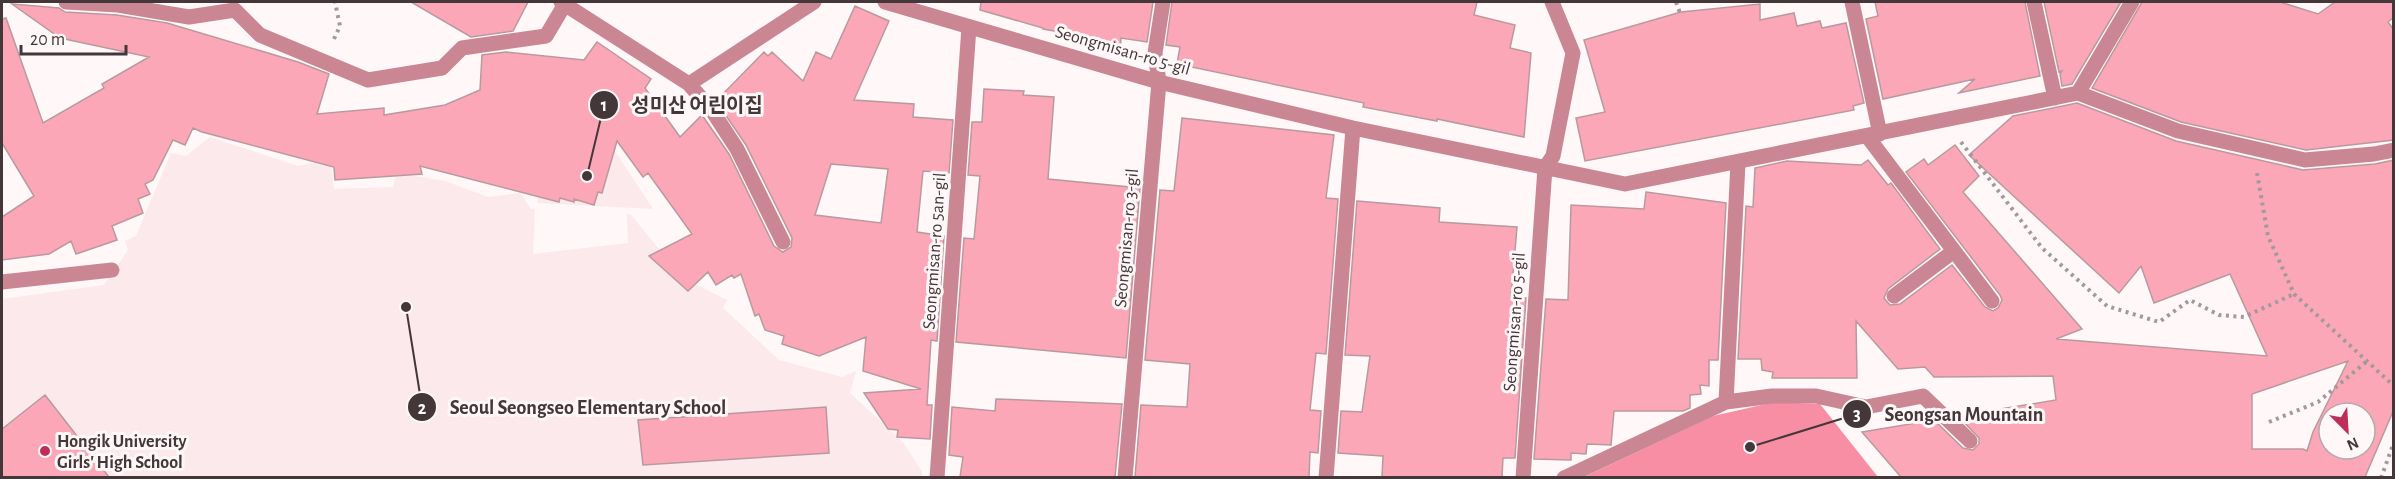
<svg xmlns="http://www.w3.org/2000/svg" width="2395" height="479" viewBox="0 0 2395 479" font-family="'Alegreya Sans','Noto Sans KR',sans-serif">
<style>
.built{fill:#fbe9ec}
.forest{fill:#f78ea4}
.building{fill:#fca7b7;stroke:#ba999e;stroke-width:1.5;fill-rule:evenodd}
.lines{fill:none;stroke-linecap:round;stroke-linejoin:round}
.path{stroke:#a3999a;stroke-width:4;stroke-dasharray:3 4.5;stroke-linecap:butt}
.minor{stroke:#ca8693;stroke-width:15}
.poi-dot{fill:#bd2e5b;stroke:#fff7f8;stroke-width:2}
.labels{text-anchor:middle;stroke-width:6;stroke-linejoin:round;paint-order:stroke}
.street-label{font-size:18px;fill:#443739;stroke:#fff7f8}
.poi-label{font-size:18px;font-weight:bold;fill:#443739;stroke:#fff7f8;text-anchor:start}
.leader{fill:none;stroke:#443739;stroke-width:2}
.callout-dot{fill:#443739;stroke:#fff7f8;stroke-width:2}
.mark-label{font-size:18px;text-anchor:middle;font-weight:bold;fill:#fff}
.callout-label{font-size:20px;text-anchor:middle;font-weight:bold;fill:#443739;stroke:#fff7f8;stroke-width:6;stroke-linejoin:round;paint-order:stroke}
</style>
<rect width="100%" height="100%" fill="#fff7f8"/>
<path class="built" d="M553,133l58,12 42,64 -116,-6z
M210,137l88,29 32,-6 4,29 59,-2 2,-9 -4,-6 54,9 43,16 32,-4 11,16h4l-2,45 95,-11 -1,-29 4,1 29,35 31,32 36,18 -4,8 56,52 63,17 14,-6 -6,22 53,49 19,30v5h-920v-178l102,-14 24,-35 -3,-9 11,-5 35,-83 15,3z"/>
<path class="forest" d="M1775,402l45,2 58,73 -296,1 131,-62z"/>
<path class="building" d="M411,2h117l-15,29 -42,6z
M981,2h172l-6,40 -26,-4 -1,14 -31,-7 1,-8 -47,-8v-1l-63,-18z
M1172,2h305l-3,13 41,10 -5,23 21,5 -7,84 -87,-18v2l-74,-14 1,-4 -187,-39 3,-17 -14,-2z
M1875,2h150l15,74 -81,17 16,-14 -92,20 -17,-80 12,-3z
M2044,2h77l-49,82 -10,2 -2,-12 2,-3 -3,1z
M2142,2h138l38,12 17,-12h59v15l-6,5 6,8v110l-88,10 -125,-28 -89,-34z
M12,4l47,4 6,4 52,3 50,8 131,39 31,12 -12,40 67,-6v7l61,-10 35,-15 2,-35 24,-3 78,8 13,-18 54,37 -6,9 35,49 22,-22 27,39 45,92 9,6 8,-5 1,-9 -46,-93 -30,-44 48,-49 4,4 4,-4 31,29 13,-29 15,7 24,-53 34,15 -35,79 60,4 -1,13 40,3 -4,53 -26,-2 -6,61 27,4 -7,105 -6,-1 -4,65h5l-2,34 -33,-2 1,-7 -10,-1 -24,-36 57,-4 -58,-18 3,-34 -47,19 -37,-12 2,-8 -19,-6 -6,-16 -4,2 -14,-42 -7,4 -2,-3 -16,10 -8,-13 -20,19 -39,-35 43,-22 -44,-61 -5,4 -26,-36 -15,52 -4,-1 -4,13 -20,-6v3l-14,-4 -1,4 -139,-36 2,8 -87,6 -1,-13 -132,-35 -9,-4 -8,17 -12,-5 -20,40 -8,4 5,10 -12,5 5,14 -31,13 5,14 -41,14 -5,-13 -22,13 -47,6v-43l32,-21 -32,-53v-124l4,-1 37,105 61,-35 -2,-4 47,-27 -89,-19zM831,164l57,5 -7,54 -66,-8z
M1760,4v16l34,-7 3,13 23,-5 2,7 24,-5 18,80 -11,3 1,4 -269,51 -9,-43 29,-6 -21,-72 97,-28z
M984,89l40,2 -1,4 31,2 -6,82 92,9 -14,170 -170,-16 8,-104 10,1 6,-63 -12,-1 4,-53h10z
M2077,103l99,38 127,29 72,-6 19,-4v249l-29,68h-464l-39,-45 72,-12 29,28 10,2 6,-6v-6l-21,-22 98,-16 -3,-24 -119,1 -9,-10 -27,2 -42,-48 1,57h-85l1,-6 -11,-2 -1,-11h-23l8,-153 7,1 2,-39 32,-7 74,4 7,-5 20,25 3,-2 49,66 -52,40 -4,9 6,7 10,-1 52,-39 33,42 8,4 5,-3 4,-8 -2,-5 -94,-123 18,-13 4,6 27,-20 24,31 -16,16 119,137 -26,10 211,17 -37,-82 -76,29 -13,-37 -22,27 -150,-138 44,-39zM2348,361l-35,71 -6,19 -4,-2h-51v-55zM2329,413h36v36h-36z
M1182,118l152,17 -8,63 12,1 -12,155 -10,-1 -6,57 11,1 -3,42 -8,-1 -1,25h-174l6,-72 46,2 3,-43 -45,-4 15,-170 14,1z
M1646,192l80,11 -8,157h-9v26l-9,-1 1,9 -11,1v13l-7,3h-69l-3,34 -24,-1 -1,10 -15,-1v7l-37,-1 12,-160 22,1 3,-95 73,4z
M1357,201l83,7 -1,14 78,5 -6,70 15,1 -11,160h-12l-1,19h-120l1,-21 -45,-3 3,-42 21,1 8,-56 -25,-1z
M45,395l64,82h-107v-48z
M996,399l126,5 -7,73h-155l3,-20 -14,-2 3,-48 43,4z
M826,407l3,46 -186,12 -5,-45z"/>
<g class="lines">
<path class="path" d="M1676,2l4,11
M334,39l6,-13 -5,-24
M1961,142l81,106 65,58 52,16 31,-22 29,15 25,2 50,-23
M2257,173l11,63 26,58 100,92
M2269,422l49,-20 48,-40
M2381,478l13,-36"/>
<path class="minor" d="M66,2l52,3 71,12 46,-7 25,25 108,45 74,-12 20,-20 84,-12 19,-32
M561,2l128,82 24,28 24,37 46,93
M885,2l274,80 194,46 272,56 453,-91 54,-91
M1852,2l28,132
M2034,2l21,96
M689,84l125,-82
M2078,93l100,38 127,29 69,-6 20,-4
M1867,136l125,165
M2,282l110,-12
M1894,296l60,-45
M1726,402l12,-239
M937,478l32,-451
M1125,478l34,-396 -4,-29 8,-51
M1326,478l27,-350
M1523,478l22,-310 8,-12 20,-103 -21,-51
M1564,478l162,-76 46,-6h44l50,11 57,-11 47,45"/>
</g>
<circle class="poi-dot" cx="45" cy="451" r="6"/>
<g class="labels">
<g class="street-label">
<text transform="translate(1123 50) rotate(16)" y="6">Seongmisan-ro 5-gil</text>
<text transform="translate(1126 238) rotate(-85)" y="6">Seongmisan-ro 3-gil</text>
<text transform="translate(934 251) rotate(-86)" y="6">Seongmisan-ro 5an-gil</text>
<text transform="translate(1514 322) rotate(-86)" y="6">Seongmisan-ro 5-gil</text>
</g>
<g class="poi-label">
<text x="57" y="447">Hongik University<tspan x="57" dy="21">Girls' High School</tspan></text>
</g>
</g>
<path class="leader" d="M587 176L604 105M406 307L422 407M1750 447L1857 414"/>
<g class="callout-dot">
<circle cx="587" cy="176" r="6"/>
<circle cx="406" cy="307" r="6"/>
<circle cx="1750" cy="447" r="6"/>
<circle cx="604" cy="105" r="15"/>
<circle cx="422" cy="407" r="15"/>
<circle cx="1857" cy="414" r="15"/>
</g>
<g class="mark-label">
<text x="604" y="111">1</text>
<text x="422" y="414">2</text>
<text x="1857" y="420">3</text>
</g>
<g class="callout-label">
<text x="697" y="112">성미산 어린이집</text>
<text x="588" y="414">Seoul Seongseo Elementary School</text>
<text x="1964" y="421">Seongsan Mountain</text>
</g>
<rect width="2395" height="479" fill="none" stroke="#443739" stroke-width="6"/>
<g transform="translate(2347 431) rotate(156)"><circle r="28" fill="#fff7f8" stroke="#b4aaac" stroke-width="1.5"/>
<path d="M0-4.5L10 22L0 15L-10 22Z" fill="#bd2e5b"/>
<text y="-9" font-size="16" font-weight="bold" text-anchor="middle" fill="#443739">N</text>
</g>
<path d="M21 45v9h105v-9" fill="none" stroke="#443739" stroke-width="3"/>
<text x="30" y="45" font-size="18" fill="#443739" stroke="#fff7f8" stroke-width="4.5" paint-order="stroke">20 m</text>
</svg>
